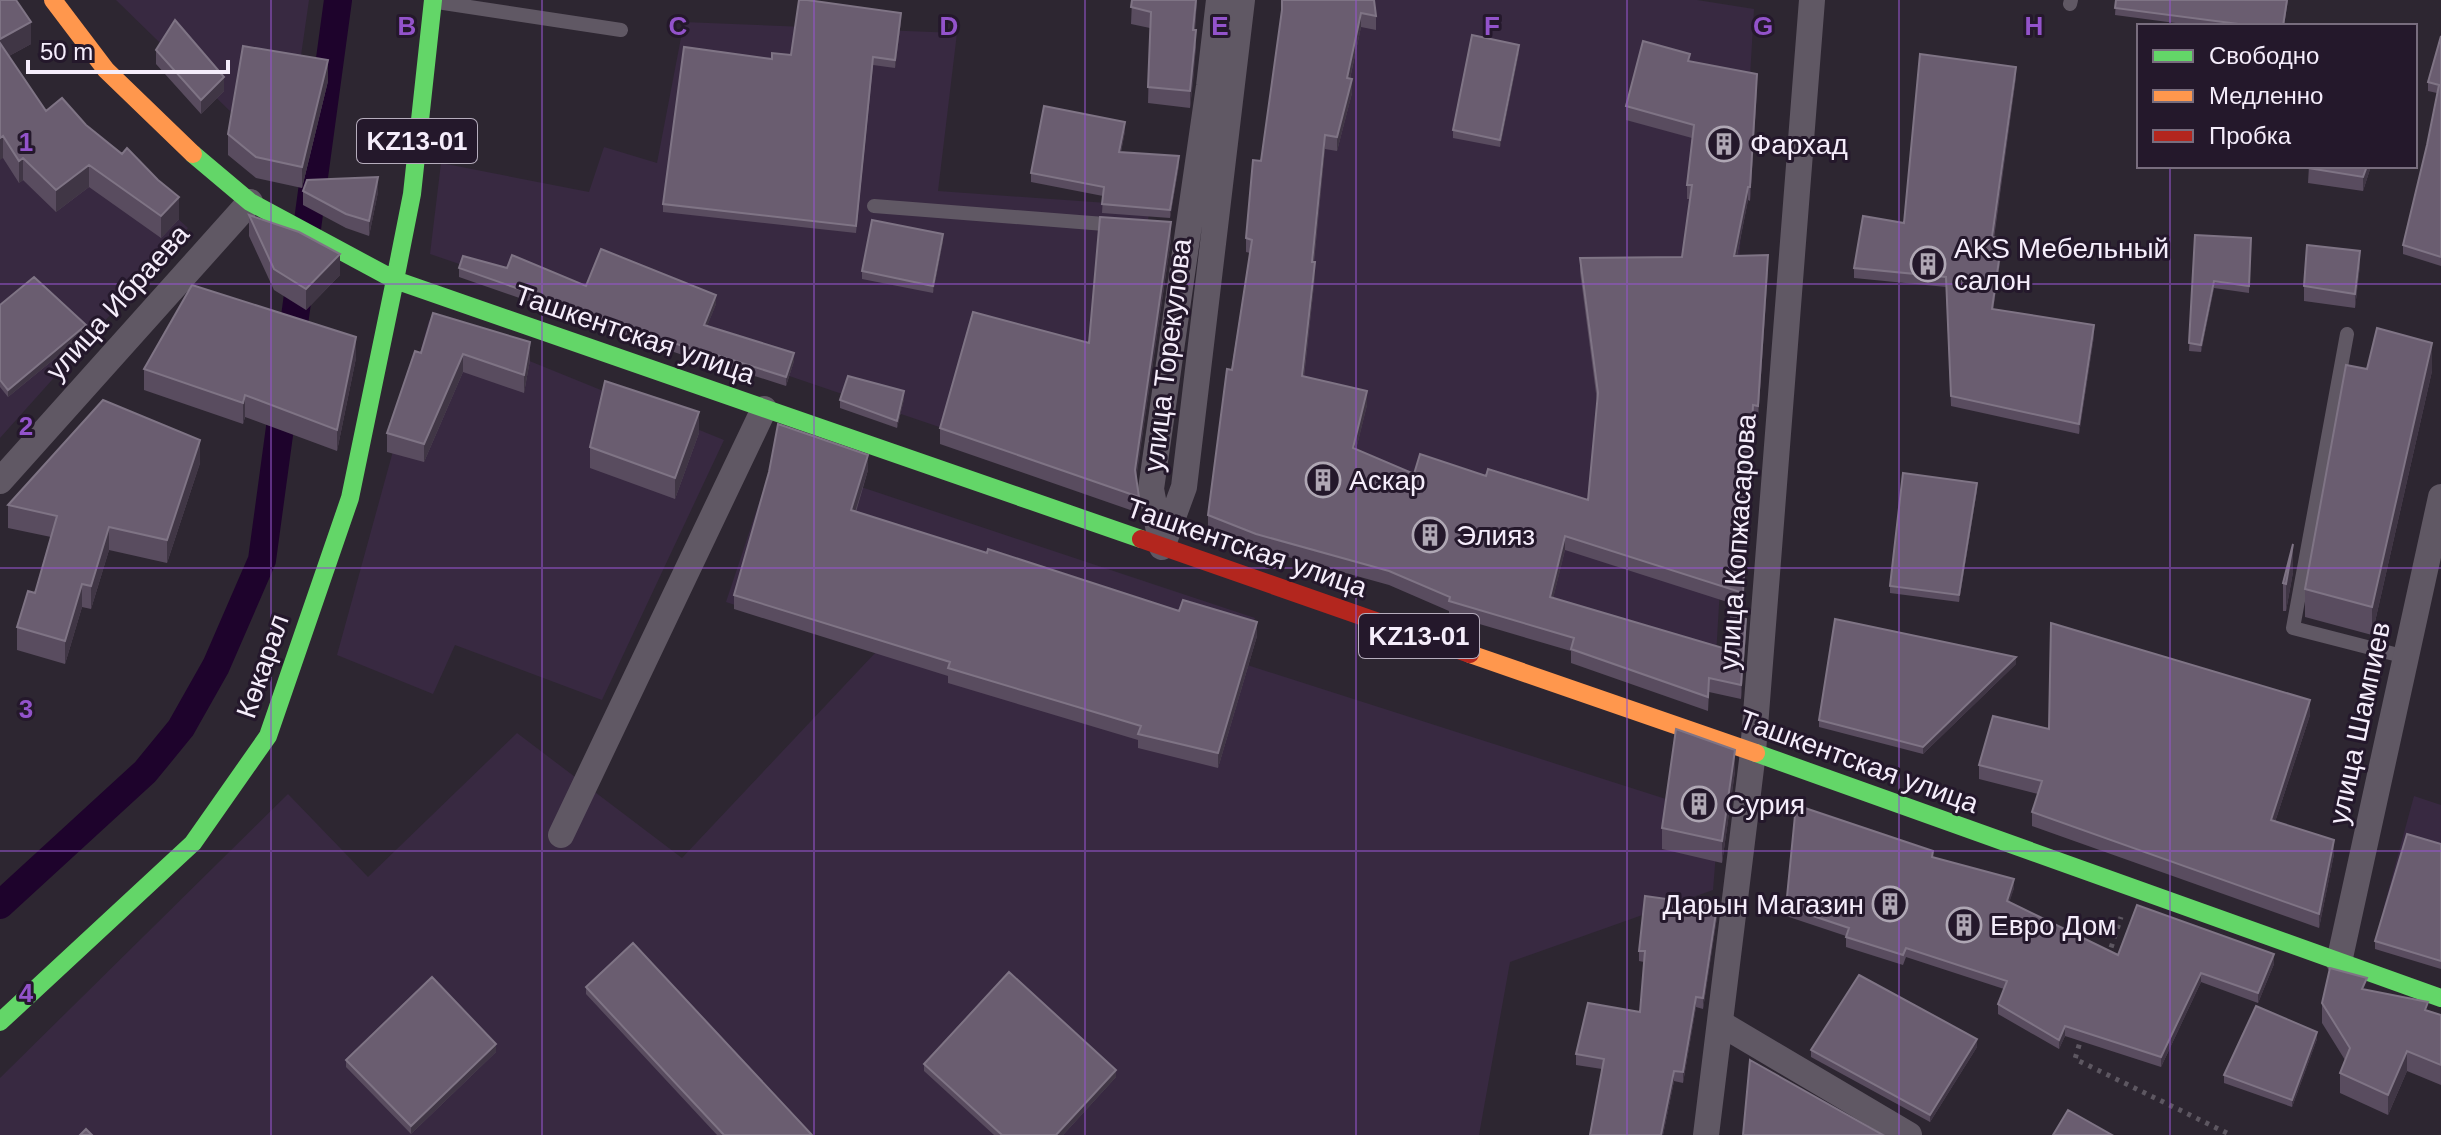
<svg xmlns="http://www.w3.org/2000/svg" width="2441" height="1135" viewBox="0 0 2441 1135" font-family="Arial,sans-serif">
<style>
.built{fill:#382941}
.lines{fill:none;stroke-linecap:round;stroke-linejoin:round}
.canal{stroke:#1e032c;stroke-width:28}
.path{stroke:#5d5761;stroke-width:5;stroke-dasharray:4 6;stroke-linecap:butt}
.lane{stroke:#605864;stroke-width:14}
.street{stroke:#605864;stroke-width:26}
.fast{stroke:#63d668;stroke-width:18}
.slow{stroke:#ff974d;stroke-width:18}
.jam{stroke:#b3261e;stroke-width:18}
.wall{fill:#594c5f}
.shaded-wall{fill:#403645}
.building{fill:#6a5d70;stroke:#7f7485;stroke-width:2}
.grid{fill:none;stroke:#9353cb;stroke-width:2;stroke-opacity:0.55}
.labels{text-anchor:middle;stroke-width:6;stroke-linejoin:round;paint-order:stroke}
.shield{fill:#24182b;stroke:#b6adbd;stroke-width:2}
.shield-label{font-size:26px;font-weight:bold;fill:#f5edfb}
.poi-label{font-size:28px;fill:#f5edfb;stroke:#24182b;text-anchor:start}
.street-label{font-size:28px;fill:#f5edfb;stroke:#24182b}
.grid-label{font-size:26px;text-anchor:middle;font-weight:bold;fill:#9353cb;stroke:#24182b;stroke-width:6;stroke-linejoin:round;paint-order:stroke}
</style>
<rect width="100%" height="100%" fill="#2d2631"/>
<path class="built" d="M116,0h193l-22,153 -54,-39z
M1292,0h405l57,9 -39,664 -483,-180z
M684,22l273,11 -19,158 212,15 -37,280 -683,-232 11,-91 148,29 15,-45 53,16z
M60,110l128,118 -188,210v-293z
M429,320l295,120 -122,260 -147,-55 -22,49 -96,-39z
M774,458l481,160 -14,45 478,153 -6,74 -203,72 -31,173h-1479v-57l288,-284 80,83 149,-144 165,125 194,-206 -150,-50z
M2414,796l27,9v126l-58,-21z"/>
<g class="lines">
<path class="canal" d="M0,905l145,-133 36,-44 35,-62 46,-106 76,-560"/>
<path class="path" d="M2108,957l13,-40
M2082,1035l-7,24 156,76"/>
<path class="lane" d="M437,2l184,28
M2070,4l1,-4
M874,206l243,19
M2347,334l-54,294 113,29"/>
<path class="street" d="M0,481l250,-279
M1162,547l22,-60 58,-487
M1162,547l-11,-58 58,-403 10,-86
M561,835l203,-426
M2339,962l102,-465
M1720,1023l189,112
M1706,1135l47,-383 59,-752"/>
<path class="fast" d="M433,0l-21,194 -17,86 746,259
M1756,753l685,245
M0,1022l193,-179 75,-107 82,-238 45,-218 -145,-78 -57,-48"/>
<path class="slow" d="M53,0l53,70 87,84
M1470,654l286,99"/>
<path class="jam" d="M1141,539l329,115"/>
</g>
<path class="wall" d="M0,0l31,44 -22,12 37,55 40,14 93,94 -18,19 -72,-51 -33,25 -33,-32 -4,3 -16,-25z
M1132,0h65l-2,30 1,17 -6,61 -42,-5 2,-75 -19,-4z
M1282,0l94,16v14l-15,-3 -11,52 2,14 -15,58 -12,-2 -11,113 1,14 -11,101 63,28 -11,44 58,25 72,2 102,24 9,-99 -17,-129v-14l102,-1 8,-58h-3v-14l5,-47 -66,-18v-14l64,-45 67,27 -7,113 -2,-1 -11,56 31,13 -10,151 -5,-1 -10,188 -178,-57 -12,48 173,51 20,-16 -5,66 -32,-7 -1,19 -137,-48v-12l-122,-36v-4l-60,-26 -133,-37 -48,-19v-14l42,-262 -4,-1v-14l15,-77 21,-151z
M2116,0h172l-4,26h-86l-83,-11z
M901,21l-6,47 -22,-3 -17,168 -193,-21v-8l109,-145 19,-4z
M2441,36v230l-38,-12v-9l24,-100 10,-52 -9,-2v-9z
M156,50l68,41 -23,23 -45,-50z
M1519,52l-19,95 -47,-9v-8z
M2016,77l-22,161 8,11 -9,60 101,27 -15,98 -128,-28 -5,-119 -92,-9v-10l50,-45z
M328,81l-26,107 -46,-10 -28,-23v-21z
M1125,131l-4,21 58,13 -9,53 -68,-5 1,-17 -72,-14v-9z
M2309,166h62l-8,25 -55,-8z
M303,191l75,1 -9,44 -23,-8 -43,-23z
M249,215l91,60 -34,35 -32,-20 -25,-54z
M2195,235l56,3 -2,55 -35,-5 -13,64 -12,-1z
M1171,239l-35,239 3,19v16l-199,-69v-16l149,-85z
M943,241l-10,52 -71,-14v-8z
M2360,265l-5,43 -51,-7v-15z
M459,268h48l79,18 130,18 -9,22 87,35 -8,25 -91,-29 -1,2 -235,-82z
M0,305l86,28 -78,64 -8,-10z
M433,313l97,47 -6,33 -61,-21 -39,90 -37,-10v-19l34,-80z
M356,358l-19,93 -92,-34 -2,7 -99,-34v-21z
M2367,369l65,2 -60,264 -67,-18v-28z
M904,399l-7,29 -57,-20v-8z
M699,433l-24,66 -85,-31v-21z
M200,463l-33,100 -58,-13 -18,59 -9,-2 -17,57 -48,-14v-23l18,-34 16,-56 -43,-9v-23z
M868,470l-12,42 401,124 -39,132 -80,-20v-8l-190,-57v-7l-214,-67v-14l35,-123z
M1977,490l-18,112 -69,-9v-7z
M2293,572l-7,39h-3v-28z
M2016,664l-93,90 -104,-27v-7z
M2310,715l-35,107 59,32 -15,74 -287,-102v-14l6,-18 -59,-15v-14l70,-36z
M1735,771l-13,92 -60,-14v-21z
M2441,844v125l-66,-20v-8z
M1933,858l81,30 -5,14 109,53 156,9 -16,39 -57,-21 -40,85 -96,-31 -6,13 -61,-35v-10l6,-15 -98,-32 -3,8 -57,-18v-11l-60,-20v-9z
M1717,917l-14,92 -7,-2 -13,76 -9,-2 -11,54h-73l12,-66 -26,-4v-11l64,-42 4,-50 -5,-1v-10z
M586,987l226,148h-95l-131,-141z
M2367,990l74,25v70l-34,-14 -19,44 -48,-22v-20l5,-13 -23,-37v-20z
M2317,1039l-25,68 -68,-24v-8z
M1977,1047l-47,75 -119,-65v-7z
M496,1052l-85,82 -65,-67v-7z
M924,1064l192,13 -53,58h-69l-70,-64z"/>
<path class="shaded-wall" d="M1196,0h1l-4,46v-16z
M901,13v8l-6,47v-8z
M1361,13v14l-14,65v-14z
M31,22v22l-31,17v-22z
M1196,30l-2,45 -4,33v-17z
M1519,45v7l-19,95v-7z
M328,60v21l-26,107v-21z
M2016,67v10l-24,170v-10z
M1757,74v14l-7,113v-14z
M224,77v14l-23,23v-14z
M1352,79v14l-15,58v-14z
M1125,122v9l-6,30v-9z
M1325,135v14l-13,127v-14z
M3,136v22l-3,2v-22z
M1179,156v9l-9,53v-8z
M23,158v22l-4,3v-22z
M89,165v22l-33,25v-22z
M2367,166h4l-8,25v-14z
M378,177v15l-9,44v-15z
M1748,187v13l-14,70v-14z
M179,197v22l-18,19v-22z
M1171,222v17l-36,248v-17z
M943,234v7l-10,52v-7z
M2002,239v10l-10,70v-10z
M2360,251v14l-5,43v-14z
M340,254v21l-34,35v-21z
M1768,255v14l-10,151v-14z
M1315,262v14l-13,114v-14z
M2214,281v7l-13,64v-7z
M716,295v9l-12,30v-9z
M86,325v8l-78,64v-7z
M2094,325v11l-15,98v-10z
M356,337v21l-19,93v-21z
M530,342v18l-6,33v-18z
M2432,343v28l-60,264v-28z
M794,353v8l-8,25v-9z
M463,354v18l-39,90v-18z
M904,391v8l-7,29v-7z
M1367,391v14l-14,57v-14z
M245,395v22l-2,7v-21z
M1753,405v14l-10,188v-14z
M699,412v21l-24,66v-21z
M200,440v23l-33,100v-23z
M868,455v15l-17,55v-15z
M1977,483v7l-18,112v-7z
M109,527v23l-18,59v-23z
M1565,536v14l-15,61v-14z
M2293,544v28l-7,39v-27z
M82,584v23l-17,57v-23z
M1746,619v14l-5,66v-14z
M1257,622v14l-39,132v-15z
M2016,657v7l-93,90v-7z
M2310,700v15l-39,119v-14z
M1735,750v21l-13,92v-22z
M2334,840v14l-15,74v-14z
M2014,879v9l-7,22v-9z
M1717,906v11l-14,92v-11z
M2274,954v10l-16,39v-10z
M2201,973v9l-40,85v-10z
M1696,997v10l-13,76v-11z
M2065,1026v10l-6,13v-9z
M2317,1032v7l-25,68v-7z
M1977,1039v8l-47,75v-7z
M496,1044v8l-85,82v-8z
M2407,1051v20l-19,44v-20z
M1116,1070v7l-53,58h-7z
M1674,1071v10l-11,54h-2z"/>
<path class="building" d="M0,0h16l15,22 -31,17z
M799,0h8l94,13 -6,47 -22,-3 -17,169 -193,-22 21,-157 88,12v-6l19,2z
M1132,0h64l-3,30h3l-6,61 -42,-4 3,-75 -20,-5z
M1282,0h92l2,16 -15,-3 -14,65 5,1 -15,58 -12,-2 -13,127h3l-13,114 65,15 -14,57 61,26 6,-20 66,22 2,-7 100,31 10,-107 -18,-135 102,-1 10,-72h-5l7,-60 -68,-19 17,-65 47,13 -2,7 69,13 -7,113h-2l-14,69 34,-1 -10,151 -5,-1 -10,188 -178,-57 -15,61 176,52 5,-33 15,3 -5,66 -32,-7 -1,19 -137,-48 3,-11 -125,-37 1,-4 -61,-26 -133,-37 -48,-19 19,-146 5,1 20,-130 -6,-2 7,-78 8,1 21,-151z
M2116,0h171l-4,26h-29l-139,-18z
M175,20l49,57 -23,23 -45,-50z
M1472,35l47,10 -19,95 -47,-10z
M2441,36v221l-38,-12 24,-100 12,-60 -11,-3z
M0,43l46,68 16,-13 24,27 36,29 5,-6 31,32 21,17 -18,19 -72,-51 -33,25 -33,-32 -4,3 -16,-25 -3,2z
M243,46l85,14 -26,107 -46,-10 -28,-23z
M1920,54l96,13 -24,170 10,2 -10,70 102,16 -15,99 -128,-28 -5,-119 -92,-9 9,-52 41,7z
M1044,106l81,16 -6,30 60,4 -9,54 -68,-6 2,-17 -73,-14z
M2309,166h58l-4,11 -55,-9z
M378,177l-9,44 -23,-7 -43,-23 4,-11z
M249,215l50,17 41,22 -34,35 -32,-20z
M1100,217l71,5 -36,248 4,27 -199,-69 33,-116 116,31z
M872,220l71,14 -10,52 -71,-15z
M2195,235l56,3 -2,48 -35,-5 -13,64 -12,-2z
M2307,245l53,6 -5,43 -51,-8z
M601,249l115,46 -12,30 90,28 -8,24 -91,-29 -1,2 -235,-82 4,-12 44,12 5,-13 74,31z
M34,277l52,48 -78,65 -8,-10v-75z
M192,285l164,52 -19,93 -92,-35 -2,8 -99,-34z
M433,313l97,29 -6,33 -61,-21 -39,90 -37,-11 28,-82 6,2z
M2377,328l55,15 -60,264 -67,-18 41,-224 21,4z
M848,376l56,15 -7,30 -57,-21z
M605,381l94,31 -24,66 -85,-31z
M103,400l97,40 -33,100 -58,-13 -18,59 -9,-2 -17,57 -48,-14 11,-36 7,2 22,-77 -49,-11z
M778,424l90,31 -17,55 136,43 1,-4 191,62 4,-11 74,22 -39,131 -80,-19 3,-8 -193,-58 2,-6 -216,-67 35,-123z
M1903,473l74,10 -18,112 -69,-9z
M2293,544l-7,40 -3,-1z
M1835,619l181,38 -93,90 -104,-27z
M2051,623l259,77 -39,120 63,20 -15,74 -287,-102 10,-31 -63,-16 14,-49 56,13z
M1676,729l59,21 -13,91 -60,-13z
M1796,805l137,46 -1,6 82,22 -7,22 111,54 19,-50 137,49 -16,39 -57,-20 -40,84 -96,-31 -6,14 -61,-36 9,-23 -101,-33 -3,7 -57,-18 3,-9 -63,-21z
M2407,834l34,10v117l-66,-20z
M1645,896l72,10 -14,92 -7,-1 -13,75 -9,-1 -13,64h-71l14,-76 -28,-5 12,-51 52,9 5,-61h-6z
M633,943l179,192h-88l-138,-148z
M2330,968l37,10 -5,11 66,13 -3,8 16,5v50l-34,-14 -19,44 -48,-22 10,-25 -28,-45z
M1009,972l107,98 -60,65h-54l-78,-71z
M1859,975l118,64 -47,76 -119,-65z
M432,977l64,67 -85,82 -65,-66z
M2256,1006l61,26 -25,68 -68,-25z
M1750,1060l133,75h-140z
M2068,1110l44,25h-59z
M86,1129l6,6h-12z"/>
<path class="grid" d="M271,0v1135M542,0v1135M814,0v1135M1085,0v1135M1356,0v1135M1627,0v1135M1899,0v1135M2170,0v26M2170,166v969M0,284h2441M0,568h2441M0,851h2441"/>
<defs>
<g id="building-ring" transform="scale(1.8)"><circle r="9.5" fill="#24182b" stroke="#afa7b4" stroke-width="1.5"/><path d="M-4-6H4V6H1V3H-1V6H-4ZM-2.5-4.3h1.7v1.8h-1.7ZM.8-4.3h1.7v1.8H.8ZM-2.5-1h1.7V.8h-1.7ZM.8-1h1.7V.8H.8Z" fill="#afa7b4"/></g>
</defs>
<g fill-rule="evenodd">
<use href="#building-ring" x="1724" y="144"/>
<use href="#building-ring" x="1928" y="264"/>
<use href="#building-ring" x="1323" y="480"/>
<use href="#building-ring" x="1430" y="535"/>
<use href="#building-ring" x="1699" y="804"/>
<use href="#building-ring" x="1890" y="904"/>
<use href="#building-ring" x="1964" y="925"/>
</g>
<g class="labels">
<g class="shield">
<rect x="357" y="119" width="120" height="44" rx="6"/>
<rect x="1359" y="614" width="120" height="44" rx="6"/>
</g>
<g class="shield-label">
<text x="417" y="150">KZ13-01</text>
<text x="1419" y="645">KZ13-01</text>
</g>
<g class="poi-label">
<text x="1750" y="154">Фархад</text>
<text x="1954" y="258">AKS Мебельный<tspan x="1954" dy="32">салон</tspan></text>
<text x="1349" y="490">Аскар</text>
<text x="1456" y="545">Элияз</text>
<text x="1725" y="814">Сурия</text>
<text x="1864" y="914" text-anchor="end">Дарын Магазин</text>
<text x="1990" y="935">Евро Дом</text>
</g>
<g class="street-label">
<text transform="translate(117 302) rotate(-48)" y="10">улица Ибраева</text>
<text transform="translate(635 334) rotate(19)" y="10">Ташкентская улица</text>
<text transform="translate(1167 355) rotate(-83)" y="10">улица Торекулова</text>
<text transform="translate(1737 542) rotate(-86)" y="10">улица Копжасарова</text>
<text transform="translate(1247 547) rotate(19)" y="10">Ташкентская улица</text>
<text transform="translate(262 666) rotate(-71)" y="10">Көкарал</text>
<text transform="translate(2359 723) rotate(-78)" y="10">улица Шампиев</text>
<text transform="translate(1859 761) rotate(20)" y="10">Ташкентская улица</text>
</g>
</g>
<g class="grid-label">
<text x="407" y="35">B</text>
<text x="678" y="35">C</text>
<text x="949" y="35">D</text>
<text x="1220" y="35">E</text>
<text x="1492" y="35">F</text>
<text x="1763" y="35">G</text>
<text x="2034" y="35">H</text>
<text x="26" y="151">1</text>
<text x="26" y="435">2</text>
<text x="26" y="718">3</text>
<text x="26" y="1002">4</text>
</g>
<rect x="2137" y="24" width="280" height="144" fill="#24182b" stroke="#786d7e" stroke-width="2"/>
<rect x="2153" y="50" width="40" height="12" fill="#63d668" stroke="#786d7e" stroke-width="2"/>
<text x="2209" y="64" font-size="24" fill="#f5edfb">Свободно</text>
<rect x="2153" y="90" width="40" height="12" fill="#ff974d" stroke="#786d7e" stroke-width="2"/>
<text x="2209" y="104" font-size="24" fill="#f5edfb">Медленно</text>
<rect x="2153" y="130" width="40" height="12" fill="#b3261e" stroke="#786d7e" stroke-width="2"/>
<text x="2209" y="144" font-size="24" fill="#f5edfb">Пробка</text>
<path d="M28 60v12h200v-12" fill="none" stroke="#f5edfb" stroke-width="4"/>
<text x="40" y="60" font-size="24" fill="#f5edfb" stroke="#24182b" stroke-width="6" paint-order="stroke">50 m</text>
</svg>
